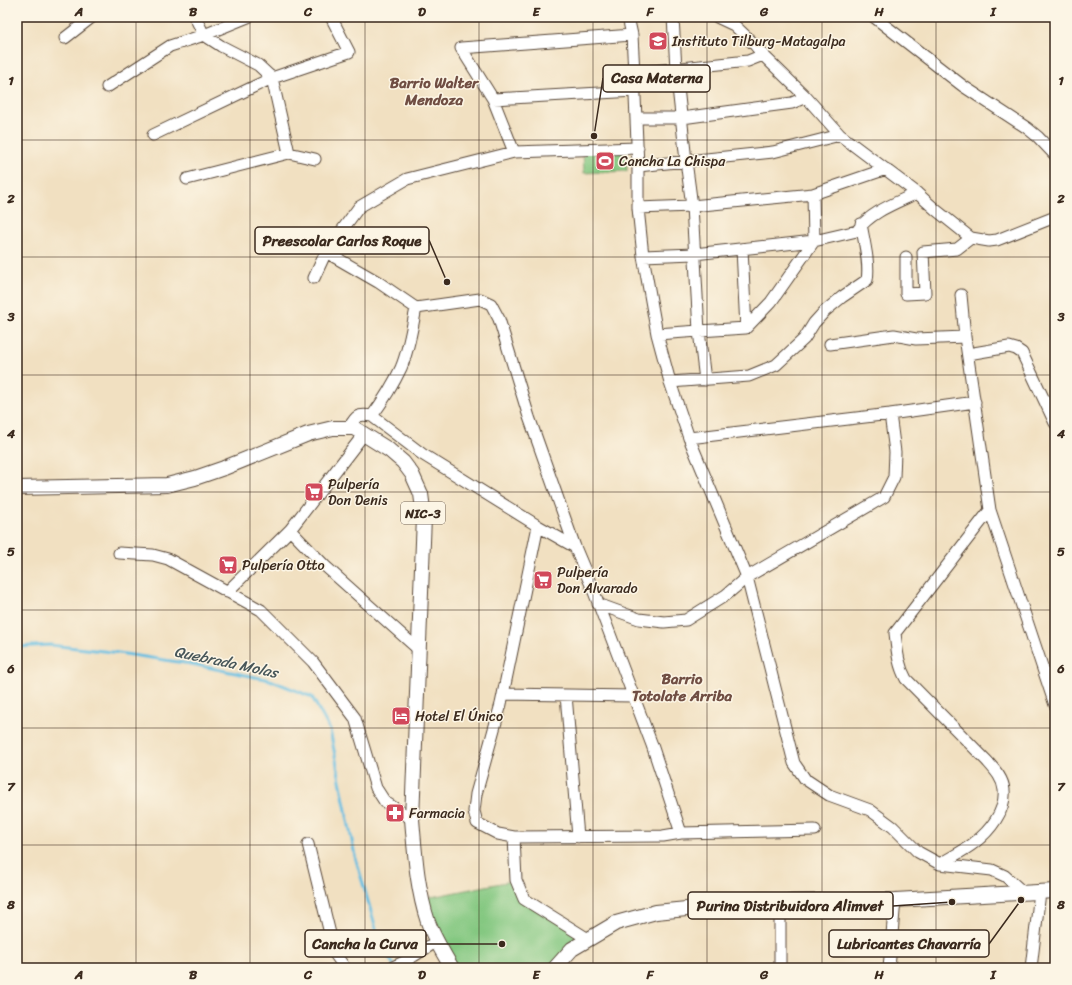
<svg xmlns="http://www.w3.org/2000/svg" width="1072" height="985" viewBox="0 0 1072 985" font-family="Sriracha,sans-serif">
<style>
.green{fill:#84c881;stroke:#607950}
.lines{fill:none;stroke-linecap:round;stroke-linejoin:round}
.stream{stroke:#64bee2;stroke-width:3}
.minor-casing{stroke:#564536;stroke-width:13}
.major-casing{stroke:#564536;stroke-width:16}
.minor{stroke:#fff;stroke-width:11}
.major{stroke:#fff;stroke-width:14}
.grid{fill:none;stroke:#3b2a1e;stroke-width:1;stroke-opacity:0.55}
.labels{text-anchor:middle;stroke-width:3;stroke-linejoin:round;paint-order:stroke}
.shield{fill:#fcf5e5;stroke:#75675a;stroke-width:1}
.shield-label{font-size:13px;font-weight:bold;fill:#3b2a1e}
.poi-label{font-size:14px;fill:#3b2a1e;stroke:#fcf5e5;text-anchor:start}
.neighbourhood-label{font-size:15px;font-weight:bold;fill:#704e43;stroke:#fcf5e5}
.water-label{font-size:15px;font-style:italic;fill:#475659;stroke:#fcf5e5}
.leader{fill:none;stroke:#3b2a1e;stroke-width:1.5}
.callout-dot{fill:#3b2a1e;stroke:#fcf5e5;stroke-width:1.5}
.callout{fill:#fcf5e5;stroke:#3b2a1e;stroke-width:1.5}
.callout-label{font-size:15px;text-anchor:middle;font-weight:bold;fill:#3b2a1e}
.neatline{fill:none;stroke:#3b2a1e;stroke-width:1.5}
.grid-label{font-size:13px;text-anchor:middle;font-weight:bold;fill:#3b2a1e}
</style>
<rect width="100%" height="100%" fill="#fcf5e5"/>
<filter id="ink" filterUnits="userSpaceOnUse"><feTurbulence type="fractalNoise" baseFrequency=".025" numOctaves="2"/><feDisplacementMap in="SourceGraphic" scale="8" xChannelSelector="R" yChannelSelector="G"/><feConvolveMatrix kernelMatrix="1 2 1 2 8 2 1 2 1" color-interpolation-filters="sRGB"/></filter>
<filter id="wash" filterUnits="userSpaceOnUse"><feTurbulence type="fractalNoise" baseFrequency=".012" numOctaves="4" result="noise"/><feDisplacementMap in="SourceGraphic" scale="16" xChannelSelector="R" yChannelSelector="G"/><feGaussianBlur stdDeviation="0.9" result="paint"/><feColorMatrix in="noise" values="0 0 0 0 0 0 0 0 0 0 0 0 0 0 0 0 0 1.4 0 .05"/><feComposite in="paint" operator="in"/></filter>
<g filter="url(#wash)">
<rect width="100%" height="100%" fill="#f1e0c1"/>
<path class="green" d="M626,150l1,21 -43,2 -1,-22z
M516,880l9,19 63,40 -33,29h-103l-31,-69z"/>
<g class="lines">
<path class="stream" d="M17,647l33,-2 62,7 79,12 79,16 42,17 18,33 25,126 25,87 13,21"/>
</g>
</g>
<g filter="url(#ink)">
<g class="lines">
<g class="minor-casing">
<path id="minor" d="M195,17l9,18 17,11 37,19 14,13 17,75
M628,17l4,18 2,38 4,93v42l5,48 14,78 13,48 19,56 58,139 47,186 11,16 24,16 41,15 23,17 25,25 22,12 52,6 13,6 19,17
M673,17l3,52 10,92 6,45 7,125 6,49
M717,17l17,8 21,20 8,10 43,42 34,38 77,58 19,17 35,28 18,3 8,-1 58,-23
M874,17l89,69 64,42 11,9 17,18
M65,38l27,-21
M634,73l114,-12 15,-6
M107,87l63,-41 34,-11 44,-18
M493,99l142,-8
M636,118h46l110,-15 14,-6
M153,135l119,-57 77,-26 -18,-35
M514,152l-21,-53 -32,-51 171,-13
M638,166l135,-14 67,-17
M187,179l102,-26 26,6
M638,208l54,-2 121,-12 73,-25
M742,249l4,79
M326,252l52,30 38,26c-4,20 -7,41 -15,60 -8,17 -18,33 -29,48 -14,-2 -16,-1 -23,12
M643,256l51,-2 120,-13 43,-10c13,-19 39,-28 60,-38
M906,257v37l19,-1 -2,-41 34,-3 14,-11
M314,278l12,-26 33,-45 48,-28 107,-27 124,-4
M961,295l4,42 25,173 65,195
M416,308l64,-9 11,5 8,15 30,98 46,130 19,45 58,153 29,88
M657,334l42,-3 47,-3 25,-26 43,-61 -1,-47
M830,344l64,-9 22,4 49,-2
M968,354l41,-7 7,2 6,4 33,70
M670,382l79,-6 27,-11 28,-26 10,-16 11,-12 17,-14 25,-17c3,-16 -3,-39 -6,-56
M372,416l50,38 116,72 37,21
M364,434l-74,96 35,36 94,84
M689,438l201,-24 85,-12
M538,526l-37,178 -25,90 -2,17 3,12 21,11 16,3 149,-1 18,-3 134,-3
M119,553l34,2 15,4 93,51 52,52 42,56 21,70 9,14 27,17
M227,592l63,-62
M598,604l41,15 25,3 22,-2 40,-25 21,-18 137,-80 10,-20 1,-25 -5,-38
M503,694l130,2
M566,695l12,142
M514,837l2,43 8,19 64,40
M308,844l27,110 10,14
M940,864c11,-7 24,-13 34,-21 16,-12 32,-32 30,-53 -1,-12 -10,-21 -17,-29l-81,-82c-8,-14 -9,-29 -11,-46l95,-123
M780,902v66
M391,968l15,-7 31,-20
M889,968l6,-68
M1031,968l9,-76"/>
</g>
<g class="major-casing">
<path id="major" d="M17,488l150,-3 28,-7 29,-10 84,-34 25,-6h21l35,22 14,12 9,12 9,20 3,23 -12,302c3,35 5,70 16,103 6,16 15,31 24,46
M555,968l17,-19 44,-26 40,-11 61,-6 63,-4 115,-2 160,-9"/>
</g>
<use href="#minor" class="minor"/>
<use href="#major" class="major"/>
</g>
</g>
<path class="grid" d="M136,17v951M250,17v951M365,17v951M479,17v951M593,17v951M707,17v951M822,17v951M936,17v951M17,140h1038M17,257h1038M17,375h1038M17,492h1038M17,610h1038M17,728h1038M17,845h1038"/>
<defs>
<g id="school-square" transform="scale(1)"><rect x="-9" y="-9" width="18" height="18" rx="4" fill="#d1495b" stroke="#fcf5e5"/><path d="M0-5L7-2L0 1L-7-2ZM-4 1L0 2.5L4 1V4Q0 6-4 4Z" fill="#fff"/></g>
<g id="stadium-square" transform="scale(1)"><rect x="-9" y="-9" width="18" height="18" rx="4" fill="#d1495b" stroke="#fcf5e5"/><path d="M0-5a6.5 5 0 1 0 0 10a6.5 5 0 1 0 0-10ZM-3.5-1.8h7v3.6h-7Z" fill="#fff"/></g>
<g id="supermarket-square" transform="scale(1)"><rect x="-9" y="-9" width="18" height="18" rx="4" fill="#d1495b" stroke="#fcf5e5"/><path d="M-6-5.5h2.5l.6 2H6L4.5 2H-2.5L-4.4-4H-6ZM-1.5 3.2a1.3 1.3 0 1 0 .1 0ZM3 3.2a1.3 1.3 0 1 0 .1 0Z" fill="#fff"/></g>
<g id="hotel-square" transform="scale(1)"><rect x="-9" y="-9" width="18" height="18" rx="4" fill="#d1495b" stroke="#fcf5e5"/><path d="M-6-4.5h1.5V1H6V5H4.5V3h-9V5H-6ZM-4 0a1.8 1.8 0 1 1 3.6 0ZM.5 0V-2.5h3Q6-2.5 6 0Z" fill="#fff"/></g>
<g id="pharmacy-square" transform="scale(1)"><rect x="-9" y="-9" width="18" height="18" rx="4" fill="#d1495b" stroke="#fcf5e5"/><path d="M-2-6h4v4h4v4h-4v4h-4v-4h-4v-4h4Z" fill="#fff"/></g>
</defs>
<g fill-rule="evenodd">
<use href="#school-square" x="658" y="41"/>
<use href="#stadium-square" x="605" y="161"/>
<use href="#supermarket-square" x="314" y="492"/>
<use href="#supermarket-square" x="228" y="565"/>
<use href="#supermarket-square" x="543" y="580"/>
<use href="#hotel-square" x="401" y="716"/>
<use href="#pharmacy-square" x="395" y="813"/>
</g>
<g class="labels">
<rect class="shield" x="401" y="502" width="44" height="22" rx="3"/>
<g class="shield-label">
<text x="423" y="518">NIC-3</text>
</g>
<g class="poi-label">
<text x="672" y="46">Instituto Tilburg-Matagalpa</text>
<text x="619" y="166">Cancha La Chispa</text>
<text x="328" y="489">Pulpería<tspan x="328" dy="16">Don Denis</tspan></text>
<text x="242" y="570">Pulpería Otto</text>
<text x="557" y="577">Pulpería<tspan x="557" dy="16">Don Alvarado</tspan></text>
<text x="415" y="721">Hotel El Único</text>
<text x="409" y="818">Farmacia</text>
</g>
<g class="neighbourhood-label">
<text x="434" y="88">Barrio Walter<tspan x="434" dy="17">Mendoza</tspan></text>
<text x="682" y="684">Barrio<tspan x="682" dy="17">Totolate Arriba</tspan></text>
</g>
<g class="water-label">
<text transform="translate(226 662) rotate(12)" y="5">Quebrada Molas</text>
</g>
</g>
<path class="leader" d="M594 136L603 78M447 282L429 240M952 902L893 906M1021 900L989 944M502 944L426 944"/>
<g class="callout-dot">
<circle cx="594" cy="136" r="4"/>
<circle cx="447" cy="282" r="4"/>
<circle cx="952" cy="902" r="4"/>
<circle cx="1021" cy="900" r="4"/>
<circle cx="502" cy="944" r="4"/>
</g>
<g class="callout">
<rect x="603" y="65" width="107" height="27" rx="4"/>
<rect x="255" y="227" width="174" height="27" rx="4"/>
<rect x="688" y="892" width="205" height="27" rx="4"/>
<rect x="829" y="930" width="160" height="27" rx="4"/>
<rect x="305" y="930" width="121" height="27" rx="4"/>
</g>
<g class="callout-label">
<text x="657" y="83">Casa Materna</text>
<text x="342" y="246">Preescolar Carlos Roque</text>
<text x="790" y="911">Purina Distribuidora Alimvet</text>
<text x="909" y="949">Lubricantes Chavarría</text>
<text x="365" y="949">Cancha la Curva</text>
</g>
<rect width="1072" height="985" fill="none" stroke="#fcf5e5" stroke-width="44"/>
<rect x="22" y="22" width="1028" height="941" class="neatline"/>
<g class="grid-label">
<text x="79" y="16">A</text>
<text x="193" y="16">B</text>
<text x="308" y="16">C</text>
<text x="422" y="16">D</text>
<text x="536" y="16">E</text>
<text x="650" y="16">F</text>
<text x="764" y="16">G</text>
<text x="879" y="16">H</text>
<text x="993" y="16">I</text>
<text x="11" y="85">1</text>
<text x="1061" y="85">1</text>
<text x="11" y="203">2</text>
<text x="1061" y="203">2</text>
<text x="11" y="321">3</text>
<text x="1061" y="321">3</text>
<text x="11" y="438">4</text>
<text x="1061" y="438">4</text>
<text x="11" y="556">5</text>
<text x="1061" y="556">5</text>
<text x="11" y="673">6</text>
<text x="1061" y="673">6</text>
<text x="11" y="791">7</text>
<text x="1061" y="791">7</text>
<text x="11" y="909">8</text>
<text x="1061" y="909">8</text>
<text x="79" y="979">A</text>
<text x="193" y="979">B</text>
<text x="308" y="979">C</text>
<text x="422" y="979">D</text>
<text x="536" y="979">E</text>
<text x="650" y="979">F</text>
<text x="764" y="979">G</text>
<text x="879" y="979">H</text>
<text x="993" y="979">I</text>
</g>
</svg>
